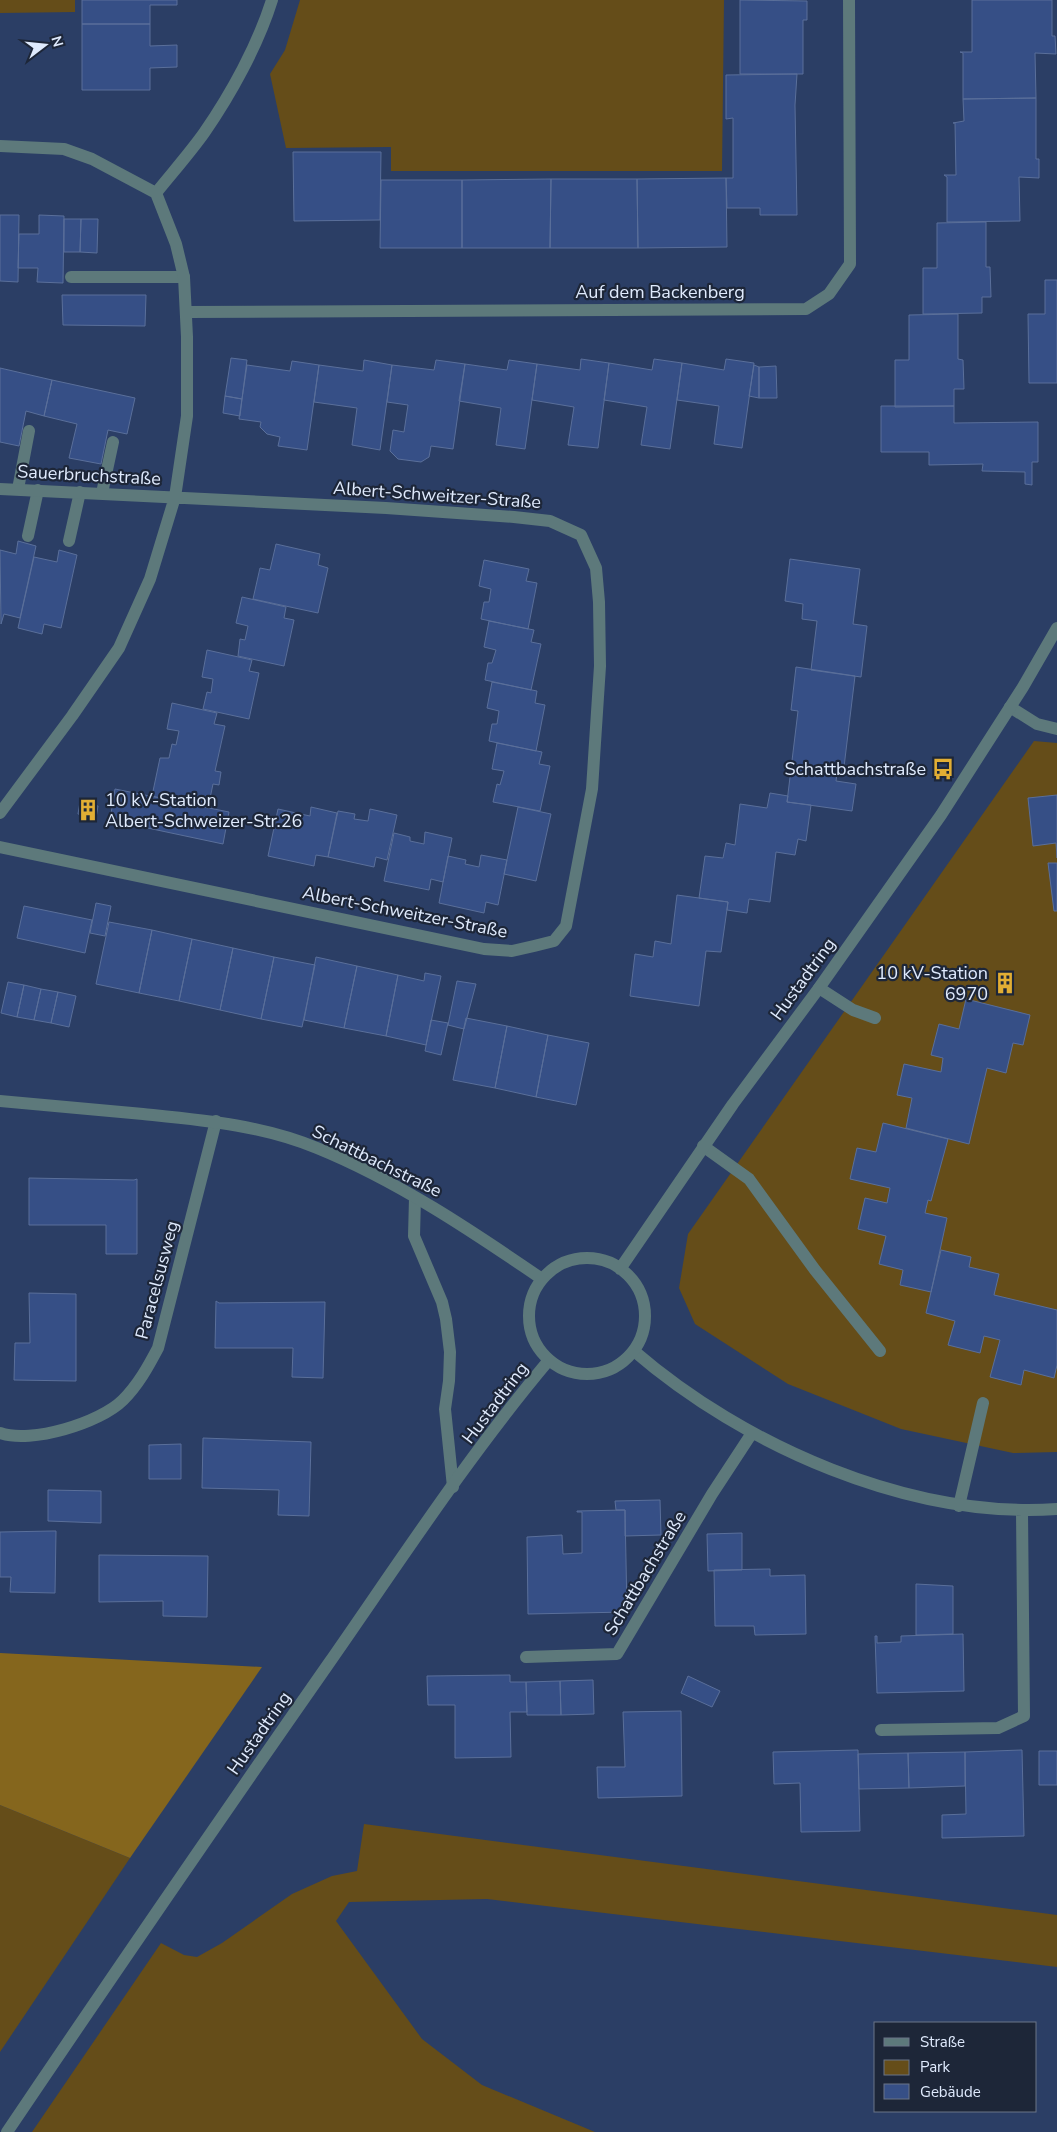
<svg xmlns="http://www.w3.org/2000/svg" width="1057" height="2132" viewBox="0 0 1057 2132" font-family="'Nunito Sans',sans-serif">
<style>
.green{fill:#654d19}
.forest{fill:#85661d}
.building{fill:#364f86;stroke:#5a6f9a}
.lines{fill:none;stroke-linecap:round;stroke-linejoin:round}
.service{stroke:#5d797b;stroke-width:12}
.minor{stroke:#5d797b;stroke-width:12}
.tertiary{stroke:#5d797b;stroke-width:12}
.labels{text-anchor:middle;stroke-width:4.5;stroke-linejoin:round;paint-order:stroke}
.street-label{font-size:18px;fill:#dfeafd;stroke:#1d2638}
.poi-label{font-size:18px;fill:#dfeafd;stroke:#1d2638;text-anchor:end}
</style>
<rect width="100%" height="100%" fill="#2b3e65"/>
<path class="green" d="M0,0h75v12l-75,1z
M300,0h424l-2,171h-331v-24l-105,1 -16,-74 15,-24z
M1034,741l23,2v709l-44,1 -112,-24 -113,-45 -93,-60 -16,-36 9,-54z
M0,1805l130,53 -130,194z
M364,1824l693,91v52l-570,-68 -138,3 -13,19 86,118 60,46 113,47h-563l129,-189 23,12 13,2 25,-14 70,-49 40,-18 25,-5z"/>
<path class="forest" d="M0,1653l262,14 -132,191 -130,-53z"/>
<path class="building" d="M82,0h95v5h-27v19h-68z
M740,0l67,1v19h-4v54h-63z
M972,0h80v36h3l1,18 -21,-1 1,45 -73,1v-46l-3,-1h12z
M82,24h68v22l27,-1v22l-27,1v22h-68z
M797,74l-2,31 2,110h-37v-7h-33l-1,-30h7v-60l-7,1v-44z
M1036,98v61h3v19l-20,-1 1,44 -73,1v-45l-3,-2h12l-1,-52h-2l11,-2 -1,-22z
M293,152h88l-1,68 -86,1z
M726,178l1,69 -89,1 -1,-69z
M551,179l-1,69h-88v-68z
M551,179h86l1,69h-88z
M381,180h81v68h-82z
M0,215h19l-1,67 -18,-1z
M39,215l25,1 -1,67 -26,-1 1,-14h-20l1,-34h20z
M64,219h17l-1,33h-16z
M81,219h17l-1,34 -17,-1z
M986,222v45h4l1,30h-9v16l-59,1v-46h14v-45z
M1045,280h12v103h-28l-1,-69h17z
M62,295h84l-1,31 -82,-1z
M958,314v45l5,1 1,29h-10v17l-59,1v-47h14v-45z
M231,358l16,2 -5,39 -17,-3z
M581,359l28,4 -11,85 -30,-3 6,-38 -42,-7 5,-36 43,6z
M654,359l28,4 -12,86 -29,-4 6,-38 -43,-7 5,-37 43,7z
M726,359l28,4 -12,85 -28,-4 5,-38 -42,-6 5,-37 42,7z
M364,360l28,5 -12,85 -28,-5 5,-37 -43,-6 5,-37 44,6z
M436,360l29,4 -12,85 -22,-3 -2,11 -8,5 -23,-3 -8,-8 3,-21 11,2 4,-27 -21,-3 5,-37 42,5z
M509,360l28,4 -12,85 -29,-4 5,-37 -42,-7 6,-37 42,6z
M292,361l27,4 -12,85 -29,-4 2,-9 -13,-3 -7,-7 1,-5 -22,-3 8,-54 43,6z
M754,365l5,2v31l-10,-2z
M776,366l1,32h-18v-31z
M0,368l52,12 -8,36 -18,-5 -7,35 -19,-4z
M52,380l83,18 -8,36 -19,-4 -7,34 -32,-6 8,-34 -33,-8z
M225,396l17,3 -2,17 -17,-3z
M881,406h73v17l84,-1v40h-6v23l-7,-1v-12l-43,-1 1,-7 -54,1v-13h-48z
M18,541l18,5 -16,72 -16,-4 -3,10 -1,-74 16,4z
M276,544l44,10 -2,11 10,3 -10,45 -65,-14 7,-31 10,2z
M59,550l18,5 -16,73 -17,-4 -2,10 -24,-6 16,-71 23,5z
M790,559l70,10 -7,55 14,2 -6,51 -50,-7 6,-49 -15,-2 1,-15 -18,-3z
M484,560l45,9 -3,12 11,2 -9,46 -47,-10 3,-17h5l2,-13 -12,-3z
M242,597l44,10 -2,11 10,2 -10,46 -46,-10 2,-17 5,1 3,-14 -12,-3z
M489,621l45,9 -3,12 10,2 -10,46 -46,-10 3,-17h4l4,-13 -12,-3z
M207,650l45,10 -3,11 10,2 -10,46 -46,-10 4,-17 4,1 2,-14 -11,-2z
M796,667l59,9 -11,91h-6l-2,14 20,3 -4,27 -65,-9 11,-91 -7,-1z
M492,682l45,9 -2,12 10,2 -9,46 -47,-10 3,-17h5l2,-13 -12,-3z
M172,703l45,10 -3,11 11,2 -10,45 6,1 -2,13 -6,-1 -5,24 -56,-12 8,-38h9l3,-14 4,1 3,-14 -12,-2z
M497,743l45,9 -3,12 11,2 -10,45 -47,-9 4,-18 3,1 4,-14 -12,-2z
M115,789l114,23 -6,32 -113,-24z
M770,793l18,3 -1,6 24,3 -5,36 -8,-2 -3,16 -19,-3 -6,50 -21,-3 -2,14 -20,-3 1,-8 -29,-4 6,-42 18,2 3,-15 9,2 5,-41 27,4z
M1057,795v63l-1,-15 -23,3 -5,-48z
M80,802l18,4 -2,12 -18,-4z
M311,807l26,6 -9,44 -12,-2 -2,11 -46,-10 10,-47 32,7z
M518,807l33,7 -15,67 -32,-7z
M370,809l27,6 -10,45 -11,-3 -2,10 -46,-10 10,-46 17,3 -1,5 14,2z
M425,832l27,6 -9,44 -12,-3 -2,11 -45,-9 10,-48 16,4v4l14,3z
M481,855l26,5 -9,45 -12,-3 -2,11 -45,-10 9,-47 18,4 -1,4 14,3z
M1048,863h9v48h-3z
M677,895l51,7 -7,50 -15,-1 -7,55 -69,-10 5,-42 18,3 2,-16 16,3z
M96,903l15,3 -6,30 -15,-3z
M24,906l68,14 -7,33 -68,-15z
M109,922l43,8 -13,63 -43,-9z
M152,930l40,9 -13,62 -40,-8z
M192,939l41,9 -13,62 -41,-9z
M233,948l41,9 -13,62 -41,-9z
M274,957l41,8 -13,62 -41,-8z
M316,957l41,9 -13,62 -40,-8z
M357,966l41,9 -12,61 -42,-8z
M425,973l16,3 -15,69 -40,-9 12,-61 26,6z
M1003,975l8,1 -3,15 -8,-1z
M457,981l19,3 -12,45 -16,-4z
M8,982l16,3 -7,32 -16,-4z
M24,985l17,4 -7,31 -17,-3z
M41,989l17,3 -7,31 -17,-3z
M58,992l18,4 -7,31 -18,-4z
M966,999l64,16 -7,30 -10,-2 -7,30 -19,-5 -18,76 -63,-16 6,-30 -15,-3 7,-31 37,8 2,-14 -12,-3 8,-31 20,5z
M466,1018l41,8 -12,62 -42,-8z
M431,1020l17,3 -7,32 -16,-4z
M507,1026l41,9 -12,62 -41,-9z
M548,1035l41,8 -13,62 -40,-8z
M883,1123l65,16 -17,62 -3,-1 -3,13 22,5 -16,74 -31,-7 3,-15 -24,-6 7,-28 -28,-7 7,-31 22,5 3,-15 -40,-9 7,-31 19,4z
M29,1178l105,2 3,-1v75h-31v-29h-77z
M941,1250l30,7 -2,10 30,7 -5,21 63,15v55l-3,13 -30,-8 -3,15 -31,-8 10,-37 -16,-4 -4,17 -32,-8 7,-24 -29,-8z
M29,1293l47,1v87l-62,-1 1,-37h15z
M216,1301l3,2 106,-1 -2,76 -31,-1 1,-29h-78z
M203,1438l108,4 -2,74 -31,-1 1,-25 -77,-2z
M181,1444v35h-32v-34z
M48,1490l53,1v32l-53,-2z
M660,1500l1,35 -36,1v-26h-9l-1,-9z
M625,1510l2,102 -99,2 -1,-77 35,-2 1,19 19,-1v-41h-5v-1z
M53,1531h3l-1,62 -45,-1 1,-15h-11v-45z
M742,1533v37l-34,1 -1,-37z
M99,1555l109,1 -1,61 -44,-1v-15l-64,1z
M770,1569v7l35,-1 1,59 -51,1 -1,-9h-39l-1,-56z
M916,1584l37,2v48l-37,1z
M963,1634l1,57 -87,2 -2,-57h2v7l24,-1v-6z
M510,1675v7h16l1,30h-17l1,45 -56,1v-53h-27l-1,-29z
M688,1676l32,15 -8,16 -31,-14z
M593,1680l1,34 -33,1 -1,-34z
M560,1681l1,34h-34l-1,-33z
M681,1711l1,85 -84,2 -1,-31h28l-2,-55z
M858,1750l2,81 -59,1 -1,-49 -26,1 -1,-32z
M1022,1750l2,86 -82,2v-23l24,-1 -1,-62z
M1039,1751h18v34h-18z
M965,1752v34l-56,2 -1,-35z
M908,1753l1,35 -50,1 -1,-35z"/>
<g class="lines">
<path class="service" d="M71,277h113
M18,489l11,-58
M102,493l11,-51
M28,536l10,-46
M69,541l11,-49
M819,988l34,22 22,8
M703,1146l46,33 66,91 65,81
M415,1198l-1,38 28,66 4,17 4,33 -1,29 -4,28 8,78
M959,1506l24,-103"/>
<path class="minor" d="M0,146l64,3 28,10 64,34 20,51 8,33 3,60v79l-12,81 -25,82 -31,69 -47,68 -72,97
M156,193c16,-20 33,-39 48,-60 27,-39 54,-88 68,-133
M187,312l619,-3 23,-15 21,-30 -1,-264
M0,489l386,19 128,9 36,4 31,14 15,33 3,34 1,64 -8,123 -26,137 -12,15 -20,5 -22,5 -28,-2 -484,-102
M1010,707l27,17 20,5
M634,1351c110,95 275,168 423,158
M0,1433c31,11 100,-10 123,-33 15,-15 25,-33 35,-52l58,-227
M526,1657l91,-3 95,-160 40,-61
M881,1730l117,-2 26,-12 -2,-204"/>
<path class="tertiary" d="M0,1101c48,4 95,9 143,13 59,6 119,11 174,34 79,32 155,83 225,131
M529 1316a58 58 0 1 1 116 0a58 58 0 1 1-116 0Z
M620,1269l113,-165 86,-116 122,-173 82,-128 34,-59
M7,2132c106,-157 213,-313 322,-469 71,-102 140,-208 220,-303"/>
</g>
<defs>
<g id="bus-bare" transform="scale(1.725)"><path d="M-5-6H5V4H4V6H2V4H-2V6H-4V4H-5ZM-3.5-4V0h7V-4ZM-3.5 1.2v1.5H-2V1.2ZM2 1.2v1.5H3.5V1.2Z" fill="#e2ae34" stroke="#1d2638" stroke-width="2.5" paint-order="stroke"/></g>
<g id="building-bare" transform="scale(1.725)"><path d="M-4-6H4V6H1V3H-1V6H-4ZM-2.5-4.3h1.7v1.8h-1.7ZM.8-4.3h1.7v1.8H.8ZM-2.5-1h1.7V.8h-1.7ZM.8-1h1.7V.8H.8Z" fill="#e2ae34" stroke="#1d2638" stroke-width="2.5" paint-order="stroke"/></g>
</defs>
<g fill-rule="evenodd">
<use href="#bus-bare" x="943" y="769"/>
<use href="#building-bare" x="88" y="810"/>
<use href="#building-bare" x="1005" y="983"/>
</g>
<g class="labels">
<g class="street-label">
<text x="660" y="298">Auf dem Backenberg</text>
<text transform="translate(89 475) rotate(3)" y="6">Sauerbruchstraße</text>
<text transform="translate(437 495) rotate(4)" y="6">Albert-Schweitzer-Straße</text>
<text transform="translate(405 912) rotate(11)" y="6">Albert-Schweitzer-Straße</text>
<text transform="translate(803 979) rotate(-54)" y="6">Hustadtring</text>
<text transform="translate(377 1161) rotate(26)" y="6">Schattbachstraße</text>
<text transform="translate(157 1280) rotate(-75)" y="6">Paracelsusweg</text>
<text transform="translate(495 1403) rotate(-53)" y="6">Hustadtring</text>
<text transform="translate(645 1573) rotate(-59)" y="6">Schattbachstraße</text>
<text transform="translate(259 1733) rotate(-55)" y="6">Hustadtring</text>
</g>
<g class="poi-label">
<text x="926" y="775">Schattbachstraße</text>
<text x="105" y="806" text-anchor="start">10 kV-Station<tspan x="105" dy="21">Albert-Schweizer-Str.26</tspan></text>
<text x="988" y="979">10 kV-Station<tspan x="988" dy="21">6970</tspan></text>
</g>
</g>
<rect x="874" y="2022" width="162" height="90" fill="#1d2638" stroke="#6b7487"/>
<rect x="884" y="2038" width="25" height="8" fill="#5d797b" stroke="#6b7487"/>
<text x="920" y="2047" font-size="15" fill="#dfeafd">Straße</text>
<rect x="884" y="2060" width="25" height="15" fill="#654d19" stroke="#6b7487"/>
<text x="920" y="2072" font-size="15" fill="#dfeafd">Park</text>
<rect x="884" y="2084" width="25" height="15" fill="#364f86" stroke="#6b7487"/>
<text x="920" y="2097" font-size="15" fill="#dfeafd">Gebäude</text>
<g transform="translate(45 45) rotate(74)" stroke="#1d2638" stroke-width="4" paint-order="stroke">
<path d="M0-4L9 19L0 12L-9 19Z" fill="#dfeafd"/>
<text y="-8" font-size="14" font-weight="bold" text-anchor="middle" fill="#dfeafd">N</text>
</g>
</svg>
